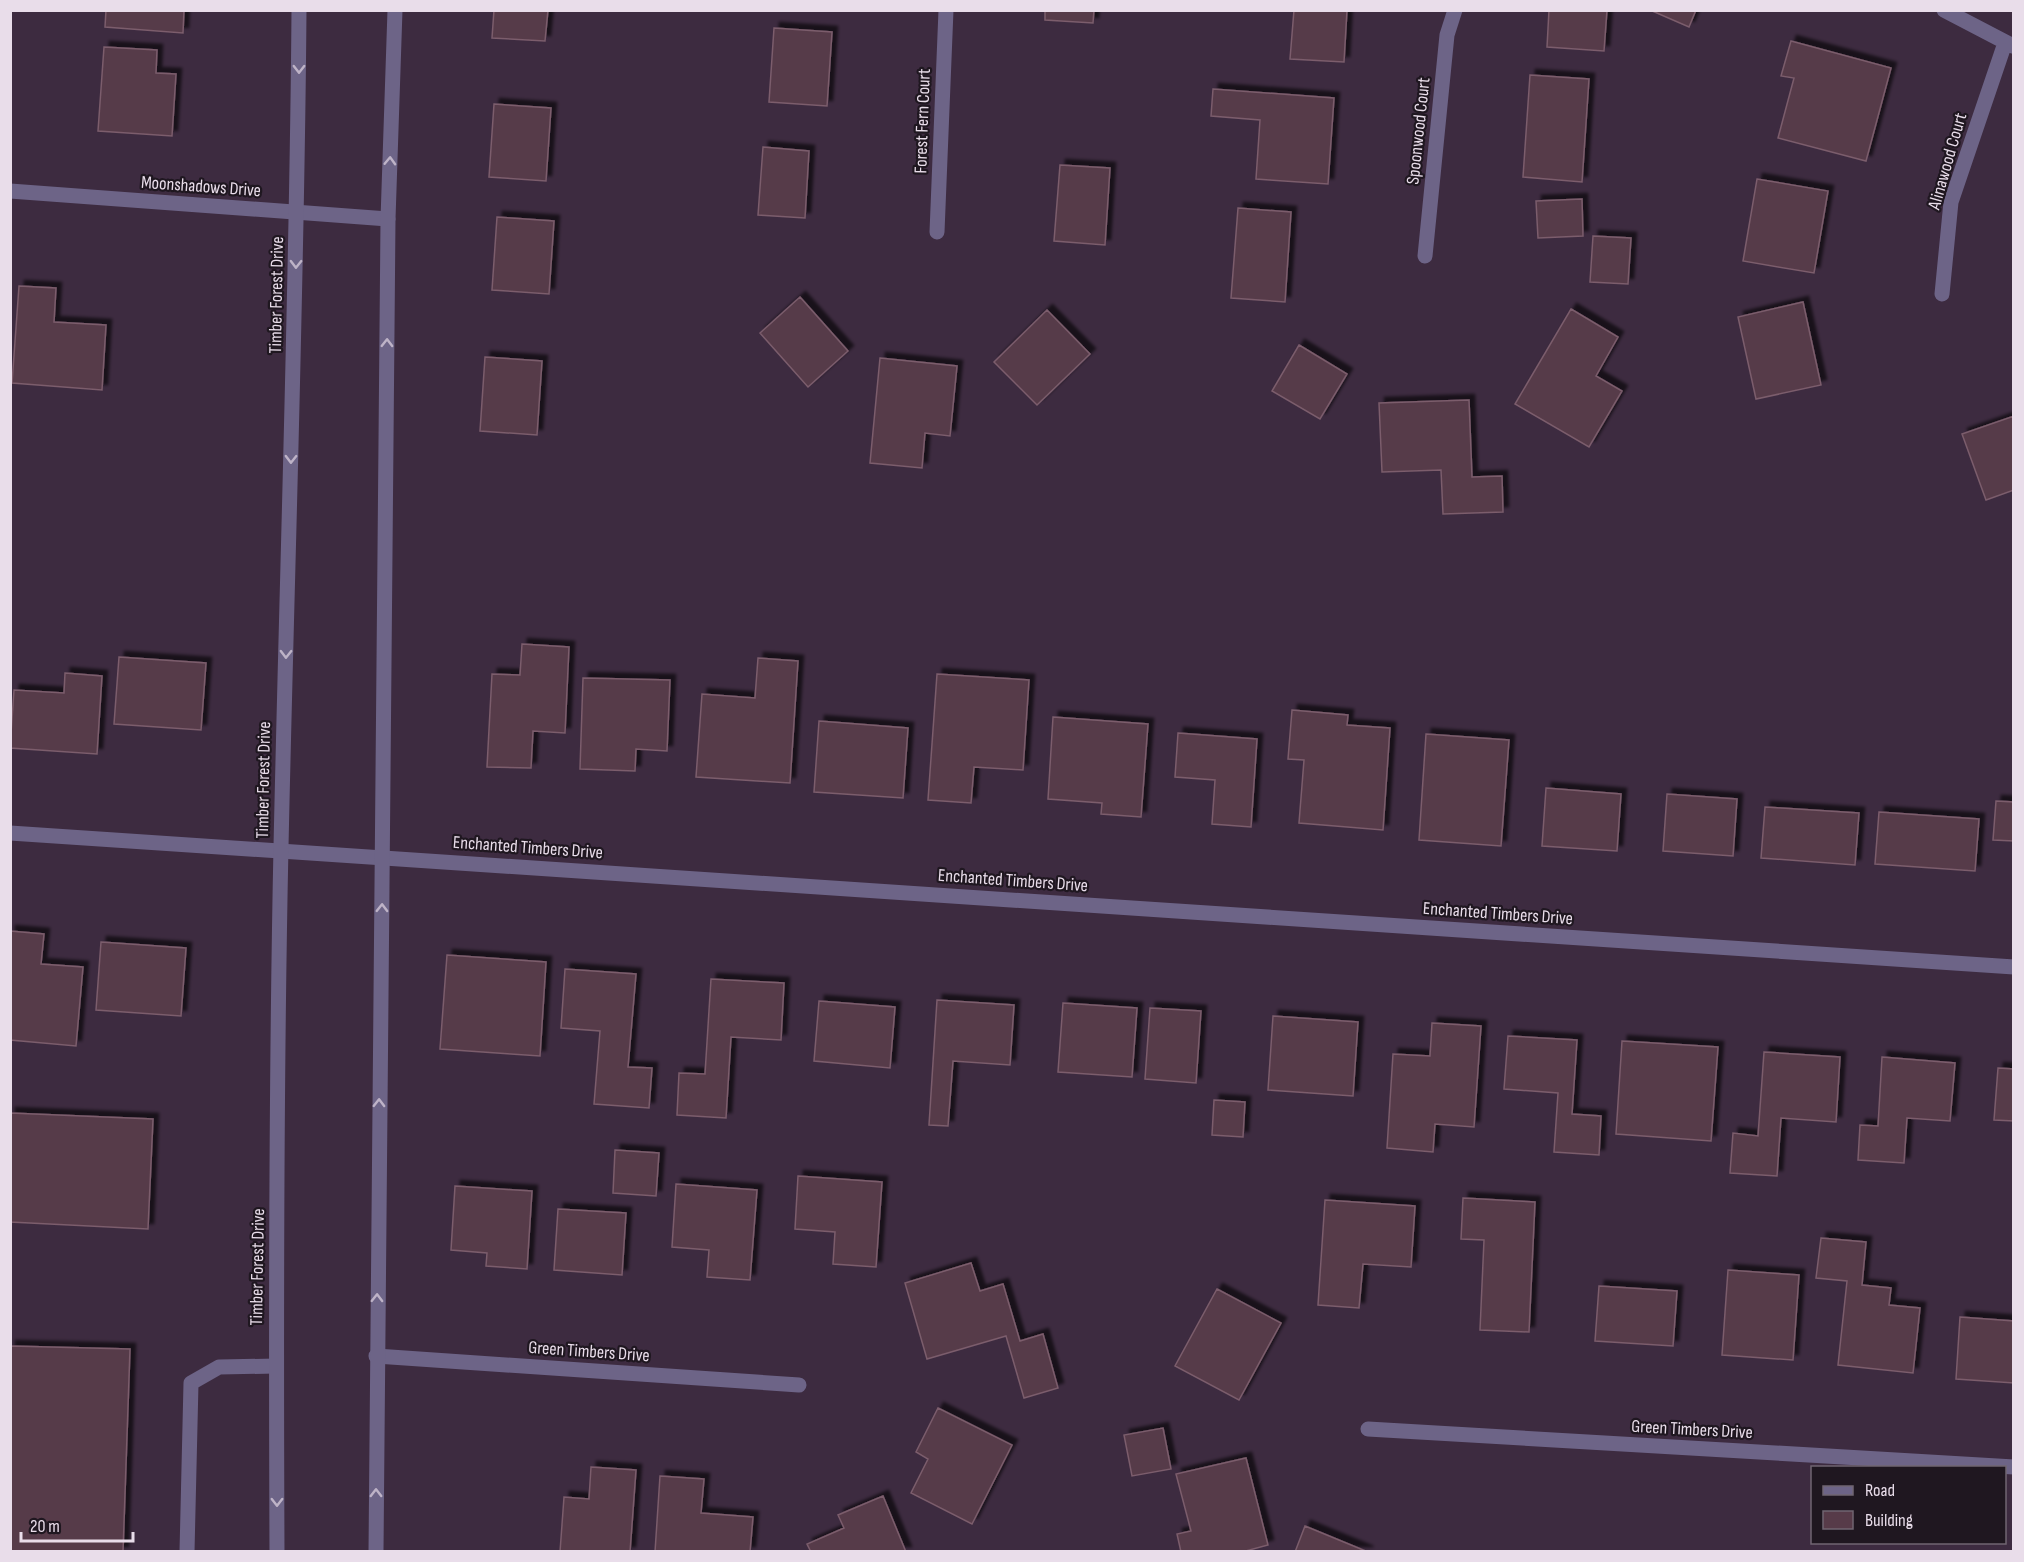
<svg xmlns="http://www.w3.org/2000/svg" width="2024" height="1562" viewBox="0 0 2024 1562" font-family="'Sofia Sans Condensed',sans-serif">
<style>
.building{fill:#573b49;stroke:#7b5d6c;stroke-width:1.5;filter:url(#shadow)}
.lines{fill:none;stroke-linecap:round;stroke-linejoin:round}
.service{stroke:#6d6487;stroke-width:15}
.minor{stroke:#6d6487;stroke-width:15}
.tertiary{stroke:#6d6487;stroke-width:15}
.oneway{stroke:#beb3c7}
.labels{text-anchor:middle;stroke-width:4.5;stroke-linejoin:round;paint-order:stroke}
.street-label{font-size:18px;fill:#e9ddea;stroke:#1f1720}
</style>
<defs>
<filter id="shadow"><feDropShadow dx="5.5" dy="-5.5" stdDeviation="1.5" flood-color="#0009"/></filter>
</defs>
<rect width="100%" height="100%" fill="#3d2b40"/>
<path class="building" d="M106,10h78l-1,23 -78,-6z
M494,10h54l-3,31 -53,-3z
M1045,10h49l-1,13 -48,-3z
M1294,10h53l-3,52 -54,-3z
M1549,10h58l-3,41 -57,-4z
M1650,10h46l-7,17z
M774,28l58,4 -5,74 -58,-4z
M1791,41l100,27 -25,93 -88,-23 16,-60 -13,-2z
M104,47l53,3 -1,23 20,1 -4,62 -74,-5z
M1530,75l59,4 -7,103 -59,-5z
M1213,89l121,9 -6,86 -72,-5 4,-59 -49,-4z
M494,104l57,4 -5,73 -57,-4z
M763,147l46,4 -4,67 -47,-3z
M1060,165l50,3 -5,77 -51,-4z
M1757,179l71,12 -14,82 -71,-12z
M1582,199l1,37 -45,2 -2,-37z
M1238,208l53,4 -6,90 -54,-4z
M497,217l57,4 -5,73 -57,-4z
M1593,236l38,2 -3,46 -38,-2z
M19,286l37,2 -2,34 52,3 -4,65 -90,-7z
M800,297l48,54 -40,36 -48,-54z
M1803,302l18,83 -65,14 -18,-82z
M1571,309l47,28 -22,39 26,15 -33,56 -74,-43z
M1047,310l43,44 -53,51 -43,-43z
M1299,345l48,29 -27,45 -48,-28z
M485,357l57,4 -5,74 -57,-4z
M880,358l77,8 -7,70 -25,-3 -3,35 -52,-5z
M1469,400l3,77 30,-1 1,36 -60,2 -2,-44 -59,2 -3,-69z
M2014,416v74l-28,10 -24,-66z
M522,644l47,3 -4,86 -32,-2 -2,37 -44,-1 5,-93 28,1z
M119,657l87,6 -5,67 -87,-6z
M758,658l40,3 -8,122 -94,-6 6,-83 53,4z
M65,673l37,3 -5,78 -87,-6 4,-58 50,3z
M937,674l92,6 -6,90 -49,-3 -3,36 -43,-3z
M583,678l87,2 -3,71 -31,-2 -1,22 -55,-2z
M1292,710l56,5 -1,10 43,3 -7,102 -84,-7 5,-63 -16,-1z
M1053,717l95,7 -7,93 -40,-3 1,-11 -54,-4z
M819,721l89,7 -5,70 -89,-6z
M1178,733l79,6 -6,88 -39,-3 3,-44 -40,-3z
M1426,734l83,6 -8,106 -82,-6z
M1546,788l75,6 -4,57 -75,-5z
M1667,794l70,5 -4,57 -70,-5z
M1996,801l18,1v39l-21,-1z
M1765,807l94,6 -4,52 -94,-7z
M1879,812l100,7 -4,52 -100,-7z
M10,931l34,3 -3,30 42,3 -7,79 -66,-6z
M101,942l85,6 -5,68 -85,-6z
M447,955l99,7 -6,94 -100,-7z
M565,969l71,5 -8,93 24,1 -3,40 -55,-4 6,-73 -39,-3z
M711,979l73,4 -3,57 -50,-3 -5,81 -49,-3 2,-42 26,1z
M937,1000l77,5 -4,60 -57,-4 -5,65 -19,-1z
M819,1001l76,6 -5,61 -76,-7z
M1063,1003l74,5 -5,69 -74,-5z
M1150,1008l51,3 -5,72 -51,-4z
M1273,1016l85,6 -5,74 -85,-6z
M1432,1023l49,3 -7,101 -39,-3 -2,28 -46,-4 6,-94 37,2z
M1508,1036l69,4 -5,74 29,2 -2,39 -45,-3 4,-59 -54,-4z
M1622,1041l96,6 -7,94 -95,-7z
M1764,1052l76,5 -4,65 -55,-4 -4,58 -47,-3 3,-40 25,3z
M1882,1057l73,6 -5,58 -43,-3 -3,45 -46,-3 2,-35 18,1z
M1998,1068l16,1v52l-20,-1z
M1214,1100l31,2 -2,35 -31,-2z
M10,1113l143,6 -5,110 -138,-7z
M615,1150l44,3 -3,43 -43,-3z
M798,1176l84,6 -6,85 -43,-3 2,-32 -40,-3z
M676,1184l81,6 -7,90 -43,-3 2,-27 -37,-3z
M455,1186l77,5 -5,78 -41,-3 1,-13 -36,-3z
M1463,1198l72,4 -6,130 -49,-2 4,-90 -23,-1z
M1325,1200l90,6 -4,61 -48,-3 -4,44 -41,-3z
M558,1209l68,4 -4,62 -68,-5z
M1821,1238l45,4 -4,43 29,3 -2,17 31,3 -7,65 -75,-8 9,-84 -31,-3z
M971,1263l9,28 23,-7 17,57 23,-7 15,54 -34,10 -18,-62 -79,23 -22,-76z
M1728,1270l71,5 -6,85 -71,-5z
M1599,1286l78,5 -4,55 -78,-5z
M1217,1289l64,34 -42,77 -64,-34z
M1960,1317l54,4v62l-58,-4z
M10,1346l120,3 -7,203h-113z
M938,1408l74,37 -40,79 -61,-31 17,-34 -12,-7z
M1163,1428l8,41 -39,7 -8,-41z
M1246,1458l22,87 -26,7h-61l-4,-18 14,-3 -15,-57z
M591,1467l45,3 -6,82h-70l4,-55 25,2z
M660,1476l44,3 -3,34 52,4 -3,35h-95z
M883,1496l23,56h-95l-4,-8 37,-16 -6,-13z
M1305,1526l63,26h-73z"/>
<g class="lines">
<path class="service" d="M187,1552l4,-169 28,-16 57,-1"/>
<path class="minor" d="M1944,10l69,36
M10,191l378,28
M937,232l9,-222
M1425,256l22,-221 8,-25
M1942,294l9,-92 54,-159
M10,833l2004,134
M376,1356l423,29
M1368,1429l646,38"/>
<path class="tertiary" d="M277,1552c-1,-235 -1,-470 4,-705 6,-279 16,-558 18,-837
M376,1552l12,-1333 7,-209"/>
</g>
<defs><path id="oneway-chevron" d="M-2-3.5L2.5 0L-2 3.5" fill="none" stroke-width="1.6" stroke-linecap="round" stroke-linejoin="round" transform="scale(1.5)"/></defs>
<g class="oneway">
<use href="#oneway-chevron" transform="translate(299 69) rotate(90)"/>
<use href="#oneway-chevron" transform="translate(390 161) rotate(-88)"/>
<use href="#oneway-chevron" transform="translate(296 264) rotate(91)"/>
<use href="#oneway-chevron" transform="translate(387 343) rotate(-89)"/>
<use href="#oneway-chevron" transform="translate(291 459) rotate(91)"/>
<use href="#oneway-chevron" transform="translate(286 654) rotate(91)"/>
<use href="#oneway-chevron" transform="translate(382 908) rotate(-89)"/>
<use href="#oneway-chevron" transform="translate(379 1103) rotate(-89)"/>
<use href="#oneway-chevron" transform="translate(377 1298) rotate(-89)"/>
<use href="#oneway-chevron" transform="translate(376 1493) rotate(-90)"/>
<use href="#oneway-chevron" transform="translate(277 1502) rotate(90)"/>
</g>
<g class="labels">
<g class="street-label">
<text transform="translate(922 121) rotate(-88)" y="6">Forest Fern Court</text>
<text transform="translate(1418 131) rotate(-84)" y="6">Spoonwood Court</text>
<text transform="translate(1947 161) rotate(-74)" y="6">Alinawood Court</text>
<text transform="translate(201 186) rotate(4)" y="6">Moonshadows Drive</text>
<text transform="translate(276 295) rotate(-89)" y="6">Timber Forest Drive</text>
<text transform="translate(263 780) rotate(-89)" y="6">Timber Forest Drive</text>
<text transform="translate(528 847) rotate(4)" y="6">Enchanted Timbers Drive</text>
<text transform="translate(1013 880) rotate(4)" y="6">Enchanted Timbers Drive</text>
<text transform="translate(1498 913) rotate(4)" y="6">Enchanted Timbers Drive</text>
<text transform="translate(257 1267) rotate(-89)" y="6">Timber Forest Drive</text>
<text transform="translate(589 1351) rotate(4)" y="6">Green Timbers Drive</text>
<text transform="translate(1692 1429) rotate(3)" y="6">Green Timbers Drive</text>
</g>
</g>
<rect width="2024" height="1562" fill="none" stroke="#e9ddea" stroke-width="24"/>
<rect x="1811" y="1466" width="195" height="78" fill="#1f1720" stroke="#706671" stroke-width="1.5"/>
<rect x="1823" y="1486" width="30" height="9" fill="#6d6487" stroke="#706671" stroke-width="1.5"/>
<text x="1865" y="1496" font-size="18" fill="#e9ddea">Road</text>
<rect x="1823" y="1511" width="30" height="18" fill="#573b49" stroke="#706671" stroke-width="1.5"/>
<text x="1865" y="1526" font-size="18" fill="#e9ddea">Building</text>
<path d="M21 1532v9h112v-9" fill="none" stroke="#e9ddea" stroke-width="3"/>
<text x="30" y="1532" font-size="18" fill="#e9ddea" stroke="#1f1720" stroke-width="4.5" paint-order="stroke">20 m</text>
</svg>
